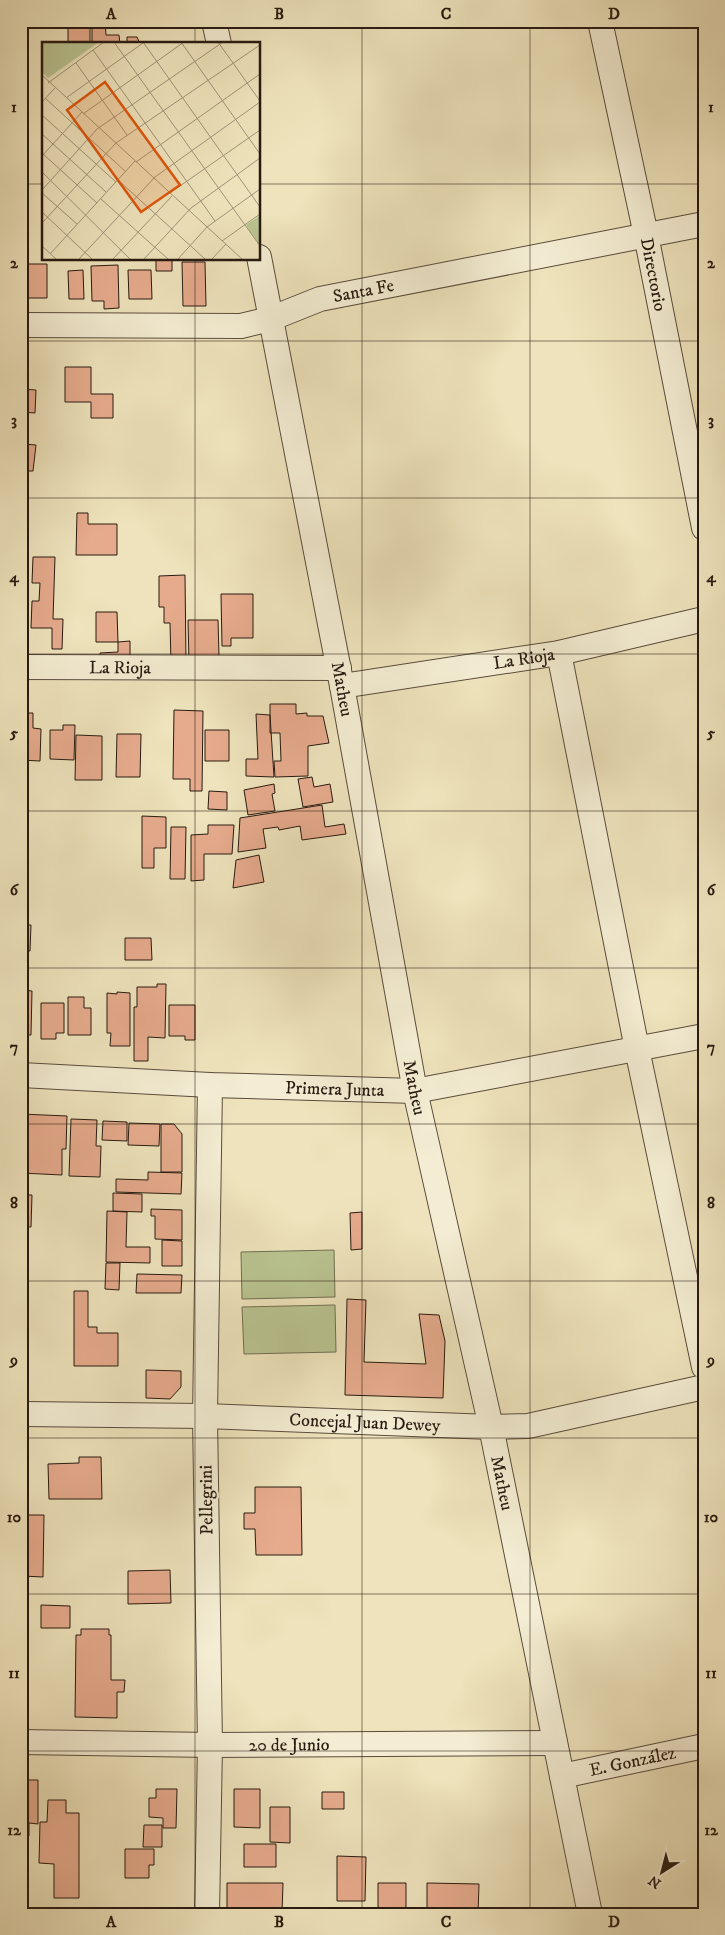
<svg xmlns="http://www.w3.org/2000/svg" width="725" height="1935" viewBox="0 0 725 1935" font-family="'IM FELL DW Pica',serif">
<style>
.green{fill:#b9c491;stroke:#706f51}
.building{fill:#e6ab8d;stroke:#281a11}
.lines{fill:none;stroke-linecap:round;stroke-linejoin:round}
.minor-casing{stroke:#5a4c3c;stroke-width:26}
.minor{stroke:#f4edd3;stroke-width:24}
.grid{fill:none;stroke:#281a11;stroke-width:1;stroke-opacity:0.55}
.labels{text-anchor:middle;stroke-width:4.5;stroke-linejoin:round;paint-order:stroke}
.street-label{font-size:18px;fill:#281a11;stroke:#f4edd3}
.inset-road{fill:none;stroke:#9f9378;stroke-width:1}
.view{fill:#de560c;fill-opacity:0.15;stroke:#de560c;stroke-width:2.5}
.inset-edge{fill:none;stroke:#281a11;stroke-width:2.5}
.neatline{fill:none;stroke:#281a11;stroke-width:2}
.grid-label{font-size:16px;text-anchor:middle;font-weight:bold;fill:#281a11}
</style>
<rect width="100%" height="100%" fill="#eee3bc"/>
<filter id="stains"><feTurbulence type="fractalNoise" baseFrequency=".004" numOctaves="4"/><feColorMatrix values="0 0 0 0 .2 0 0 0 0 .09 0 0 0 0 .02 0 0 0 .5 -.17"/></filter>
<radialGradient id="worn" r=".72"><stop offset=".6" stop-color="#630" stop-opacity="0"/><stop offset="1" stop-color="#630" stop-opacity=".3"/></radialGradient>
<path class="green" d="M334,1250l1,47 -93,2 -1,-47z
M335,1305l1,47 -92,2 -2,-47z"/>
<path class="building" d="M92,21h13l1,14h13l1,9h-28z
M90,23v21h-22v-20z
M127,37h10l3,7h-13z
M21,196h2v49h-2z
M156,259h16v12h-16z
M182,262h23l1,44h-23z
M21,264h26v34h-26z
M118,265l1,43 -15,1v-8h-12l-1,-35z
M83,270l1,29h-15l-1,-28z
M128,270h23l1,29h-23z
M65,367h26v27h22v24h-22v-16h-26z
M21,389l15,1 -1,23 -14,-1z
M23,444l13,1 -3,26h-10l-1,11z
M77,513h11v11h29v31h-41z
M33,557h22l-2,62h10l-1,30h-10v-21h-21l1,-27h7l1,-18h-8z
M185,575l1,88h-15l-1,-40h-6v-16h-5v-31z
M221,594h32v44h-22v8h-9z
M96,612h21l1,30 12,-1v22l-29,1 -1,-11 18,-1v-10h-22z
M188,620h30l1,36 -30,7z
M270,704h26v10l11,-1v3h16l6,27 -21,3v30l-33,1 -1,-16h7l-1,-28h-10z
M174,710l29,1 -1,80h-12v-12h-17z
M21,713h12v15l8,1 -1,32 -19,-1z
M256,714l14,1 4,62 -28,-1v-17h12z
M63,725h12l-1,35 -24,-1v-29h13z
M205,730h24v31h-24z
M117,734h24l-1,43h-24z
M76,735l26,1v44h-27z
M312,777l2,10 16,-3 3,18 -30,5 -5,-28z
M274,784l1,9 -3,1 3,17 -27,4 -4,-25z
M209,791l18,1v18l-19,-1z
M322,805l3,22 19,-3 2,10 -44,6 -2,-14 -21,4 -1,-3 -15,2 3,19 -28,4 2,-34z
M142,816l24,1v31h-12v20h-12z
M208,825h26l-2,29h-28v26l-13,1v-46l17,-1z
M171,827h15l-1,52h-15z
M259,855l5,27 -31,6 3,-28z
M21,925h10l-1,26h-9z
M125,938h26l1,22h-27z
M157,984h9l-1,54 -17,-1v24h-14v-54h3v-20h20z
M21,990l11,1 -1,44h-10z
M117,992l13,1v53h-20l1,-13h-4v-40l10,1z
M68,997h16v11h7v27h-23z
M41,1003h23v30h-8v6h-15z
M169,1005h26v35h-10v-4h-16z
M21,1114l46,2 -1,33h-4v26l-41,-2z
M71,1119l26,1 -1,26h5l-1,31 -31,-1z
M103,1121l24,1v19l-25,-1z
M129,1123l31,1 -1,22 -31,-1z
M161,1124h13l8,10v38h-21z
M148,1172l34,1 -1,21 -65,-2v-13l32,1z
M113,1193l29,1v18l-29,-1z
M21,1195h11l-1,32h-7l-1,21h-2z
M151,1209l31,1v30l-27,-1v-23h-4z
M107,1211l20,1 -1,35h24v16l-44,-1z
M362,1212v37l-11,1 -1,-37z
M162,1240l20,1v25h-20z
M106,1263h14l-1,27 -14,-1z
M137,1274l45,1 -1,18h-45z
M74,1291h14v36h9v6h21v33h-44z
M347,1299l19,1 -2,62 62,2 -7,-50 20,1 6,26 -2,57 -98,-3z
M146,1370l35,1v16l-11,12 -24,-1z
M79,1457h22l1,42h-53l-1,-35 31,-1z
M255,1487h46l1,68h-46l-1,-26h-11v-16h11z
M23,1515h21l-1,62 -21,-1z
M170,1570l1,33 -43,1v-33z
M41,1605l29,1v22h-29z
M81,1629h28v6h2v45h14l-1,12h-7v26l-42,-1 1,-82h5z
M21,1780h17v44l-9,-1v13h-8z
M156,1789h21l-1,39h-13v-10l-14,-1v-19h7z
M234,1789h26v39l-26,-1z
M322,1792h22v17h-22z
M48,1800h18v13h13v85h-25v-34l-15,-1 1,-41h7z
M270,1807h20v36l-20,-1z
M144,1825h18v22h-19z
M244,1844h32v23h-32z
M125,1849h29v16h-5v13h-24z
M337,1856l29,1 -1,44h-28z
M227,1883h56l-1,31h-55z
M378,1883h28v25h-28z
M427,1883l52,1 -1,30h-51z"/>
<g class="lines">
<g class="minor-casing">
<g id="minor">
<path d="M214,21l5,23"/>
<path id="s1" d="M600,21l46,214 58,293"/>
<path id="s2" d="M259,257l83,429 73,405 76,336 99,487"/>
<path id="s3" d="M21,325l220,1 29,-7 50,-20 384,-75"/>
<path d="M559,653l78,396 67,318"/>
<path id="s4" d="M21,667l318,1"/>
<path id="s5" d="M342,686l217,-33 145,-34"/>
<path id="s6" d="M21,1075l189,10 205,6 289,-55"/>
<path id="s7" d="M21,1414l184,2 286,11 37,-1 176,-39"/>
<path id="s8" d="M21,1742l189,3 345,-2"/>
<path id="s9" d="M562,1776l142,-30"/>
<path d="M207,1914l3,-169 -5,-329 5,-331"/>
</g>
</g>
<use href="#minor" class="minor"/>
</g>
<path class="grid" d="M195,21v23M362,21v1893M530,21v1893M21,184h23M259,184h445M195,259v1655M21,341h683M21,498h683M21,654h683M21,811h683M21,968h683M21,1124h683M21,1281h683M21,1438h683M21,1594h683M21,1751h683"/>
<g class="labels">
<g class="street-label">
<text dy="6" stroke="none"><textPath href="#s1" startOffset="259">Directorio</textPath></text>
<text dy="6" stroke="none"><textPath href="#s3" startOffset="348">Santa Fe</textPath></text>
<text dy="6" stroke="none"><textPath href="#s5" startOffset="184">La Rioja</textPath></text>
<text dy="6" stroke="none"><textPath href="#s4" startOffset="99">La Rioja</textPath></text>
<text dy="6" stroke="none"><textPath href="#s2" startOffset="440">Matheu</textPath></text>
<text dy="6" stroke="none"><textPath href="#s2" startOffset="845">Matheu</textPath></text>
<text dy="6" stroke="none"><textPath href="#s6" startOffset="314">Primera Junta</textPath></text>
<text dy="6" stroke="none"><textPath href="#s7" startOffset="344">Concejal Juan Dewey</textPath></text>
<text dy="6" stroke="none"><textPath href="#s2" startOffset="1250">Matheu</textPath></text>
<text transform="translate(206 1500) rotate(-91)" y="6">Pellegrini</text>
<text dy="6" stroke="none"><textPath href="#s8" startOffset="268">20 de Junio</textPath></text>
<text dy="6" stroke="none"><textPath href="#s9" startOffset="72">E. González</textPath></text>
</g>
</g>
<g transform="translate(42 42)">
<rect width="218" height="218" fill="#eee3bc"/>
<path d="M0,0h57l-51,36 -6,-6zM217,174v29l-13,-20z" fill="#b9c491"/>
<path class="inset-road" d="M72,0l146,204M101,0l117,165M139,0l79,112M176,0l42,59M51,8l122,171M34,21l51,72M0,33l200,184M6,41l56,-41M3,56l80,73M24,56l77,-55M0,60l13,-14M41,72l101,-72M0,73l74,67M0,92l64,58M0,111l55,50M0,114l40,-44M94,120l124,-88M0,130l88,87M76,138l87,79M0,148l55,-61 126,-87M0,151l35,31M128,151l90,-63M59,157l67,60M0,170l50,47M0,181l74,-80 144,-98M180,199l38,-27M0,204l14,13M8,212l85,-93M37,217l76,-82 105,-75M71,217l59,-63M102,217l47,-51 69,-50M136,217l29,-32 53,-38M170,217l14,-15"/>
<path class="view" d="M63,40l75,103 -39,27 -74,-102z"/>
<rect width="218" height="218" class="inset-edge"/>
</g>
<rect width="725" height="1935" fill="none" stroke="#eee3bc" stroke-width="55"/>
<g transform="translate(662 1872) rotate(216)" stroke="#f4edd3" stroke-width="4" paint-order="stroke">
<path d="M0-4L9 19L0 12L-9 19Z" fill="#281a11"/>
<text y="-8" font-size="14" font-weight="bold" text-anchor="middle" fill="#281a11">N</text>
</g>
<rect x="28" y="28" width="670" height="1880" class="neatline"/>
<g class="grid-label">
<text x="111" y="19">A</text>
<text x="279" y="19">B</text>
<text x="446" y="19">C</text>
<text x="614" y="19">D</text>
<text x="14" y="112">1</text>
<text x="711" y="112">1</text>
<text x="14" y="268">2</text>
<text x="711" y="268">2</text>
<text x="14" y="425">3</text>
<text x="711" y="425">3</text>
<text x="14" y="582">4</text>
<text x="711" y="582">4</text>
<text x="14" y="738">5</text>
<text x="711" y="738">5</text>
<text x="14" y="895">6</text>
<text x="711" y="895">6</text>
<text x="14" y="1052">7</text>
<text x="711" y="1052">7</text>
<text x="14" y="1208">8</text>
<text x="711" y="1208">8</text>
<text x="14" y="1365">9</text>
<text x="711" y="1365">9</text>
<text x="14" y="1522">10</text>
<text x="711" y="1522">10</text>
<text x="14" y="1678">11</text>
<text x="711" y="1678">11</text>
<text x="14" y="1835">12</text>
<text x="711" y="1835">12</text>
<text x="111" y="1927">A</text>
<text x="279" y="1927">B</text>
<text x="446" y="1927">C</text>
<text x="614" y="1927">D</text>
</g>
<rect width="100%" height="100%" filter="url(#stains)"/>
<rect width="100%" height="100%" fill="url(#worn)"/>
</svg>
